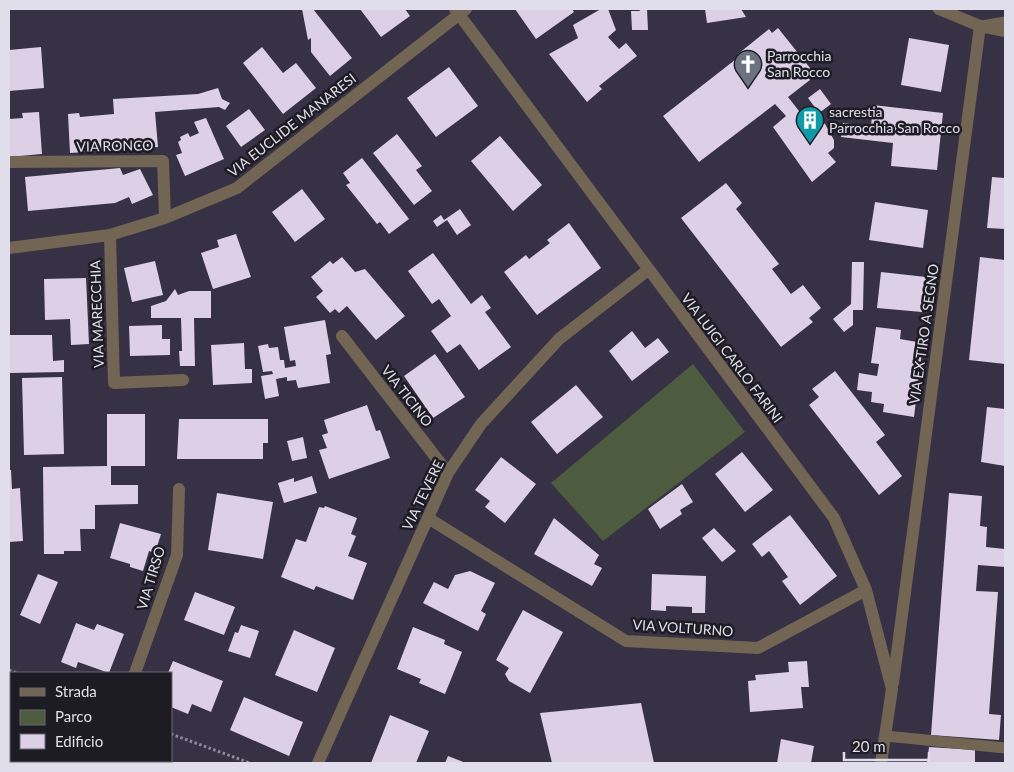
<svg xmlns="http://www.w3.org/2000/svg" width="1014" height="772" viewBox="0 0 1014 772" font-family="Lato,sans-serif">
<style>
.green{fill:#4d5b3f}
.building{fill:#ddcfe6}
.lines{fill:none;stroke-linecap:round;stroke-linejoin:round}
.path{stroke:#8f8b9b;stroke-width:3;stroke-dasharray:2.5 2.5;stroke-linecap:butt}
.service{stroke:#726554;stroke-width:11}
.minor{stroke:#726554;stroke-width:12}
.tertiary{stroke:#726554;stroke-width:12}
.labels{text-anchor:middle;stroke-width:5;stroke-linejoin:round;paint-order:stroke}
.poi-label{font-size:14px;fill:#e0deea;stroke:#1d1b23;text-anchor:start}
.street-label{font-size:14px;fill:#e0deea;stroke:#1d1b23}
</style>
<rect width="100%" height="100%" fill="#363144"/>
<path class="green" d="M693,364l52,68 -142,109 -52,-58z"/>
<path class="building" d="M302,9h11l39,49 -22,18 -19,-24v-14l-3,2z
M360,9h45l5,7 -29,21z
M515,9h57l2,3 -38,27z
M601,9h7l8,21 -8,7 11,12 7,-6 11,13 -38,30 3,3 -15,13 -38,-48 29,-16 -5,-13z
M639,9h8l1,21h-16l-1,-19h9z
M705,9h36l5,8 -39,6z
M778,28l36,45 -6,4 2,3 -22,17 18,23 6,-5 13,9 9,16v8l-6,5 8,9 -24,20 -39,-55 13,-11 -11,-12 -76,58 -36,-46 77,-60 -2,-2 31,-25 3,4z
M909,38l40,7 -8,47 -40,-7z
M41,47l3,41 -35,3v-41z
M262,47l21,26 13,-10 20,25 -33,26 -40,-51z
M449,67l29,39 -42,31 -29,-39z
M218,88l4,11 8,4 -5,7 -6,-3 -64,5 3,35 -88,6 -2,-39 11,-1 1,4 34,-3 -1,-15 85,-5z
M820,89l11,15 -12,9 -11,-15z
M873,105l70,8 -6,57 -46,-4 2,-23 -52,-6 2,-14 28,3z
M249,109l16,21 -24,17 -15,-21z
M39,112l3,42 -33,3v-38l14,-1 -1,-5z
M206,118l18,41 -39,17 -9,-21 6,-2 -4,-11 3,-2 -1,-3 8,-4 2,4 9,-4 -5,-11z
M397,134l25,32 -6,4 16,21 -18,14 -41,-52z
M500,136l42,49 -29,26 -42,-50z
M362,158l47,61 -20,15 -9,-12 -3,2 -31,-39 4,-2 -7,-10z
M120,168l3,7 17,-6 13,26 -21,9 -3,-7 -14,6 -87,8 -3,-34z
M992,177l13,1v51l-18,-1z
M726,183l16,20 -6,6 43,55 -7,5 19,25 12,-9 18,23 -12,10 4,4 -32,25 -100,-129z
M302,189l23,30 -30,23 -23,-30z
M875,202l53,8 -5,38 -54,-8z
M460,209l11,16 -14,10 -10,-15 -10,7 -4,-6 8,-6 3,5z
M569,223l32,45 -64,47 -33,-43 22,-17 3,4 21,-16 -3,-3z
M236,234l15,43 -38,12 -12,-36 18,-6 -2,-7z
M433,253l38,51 11,-9 9,13 -6,4 26,35 -32,23 -19,-26 -13,9 -16,-22 20,-15 -12,-17 -7,5 -24,-33z
M342,257l13,15 10,-3 40,47 -29,24 -29,-34 -8,7 -4,-4 -5,4 -14,-16 7,-6 -12,-14 19,-16 3,3z
M980,257l25,3v104l-36,-4z
M155,261l8,34 -31,7 -8,-34z
M852,262h12l-1,48h-10v15l-9,7 -11,-13 18,-15z
M881,272l45,5 -4,35 -45,-4z
M86,278l3,66 -18,1 -1,-26 -25,1 -1,-41z
M175,289l3,6 11,-4h22v27h-17l1,48h-15l-1,-15h3l-1,-33h-30v-12l15,-5z
M325,320l6,34 -5,1 4,28 -32,5 -2,-8 -9,1v-4l-11,2 3,17 -14,3 -4,-23 12,-2 -1,-3 -9,1 -5,-26 10,-2 1,4 9,-1 2,13h4l1,8 11,-2 -1,-6 -5,1 -6,-34z
M162,325v14h8v16l-40,1 -1,-30z
M876,327l25,3 -1,9 23,4 -9,74 -31,-5 1,-8 -13,-2 1,-10 -15,-2 2,-17 18,3 2,-12 -8,-1z
M632,331l13,17 13,-10 11,14 -37,29 -23,-30z
M9,335h43l1,26 11,-1v12l-55,1z
M244,343l1,26h7v14l-39,2 -2,-40z
M435,354l30,43 -32,21 -29,-42z
M835,371l50,64 -9,7 26,34 -23,19 -70,-90 10,-8 -7,-8z
M62,377l2,77 -40,1 -2,-77z
M576,385l27,32 -46,37 -26,-32z
M367,405l9,26 4,-1 10,28 -61,21 -10,-29 8,-2 -5,-13 6,-2 -4,-13z
M987,407l18,2v57l-24,-4z
M107,414h38v52h-34v19h27v19l-43,1v24h-15l1,22h-17v3h-20l-1,-87 64,-1z
M179,419h89v24h-5v16h-86z
M303,437l4,21 -15,3 -5,-20z
M742,452l31,38 -28,22 -30,-38z
M501,457l35,27 -31,39 -20,-16 5,-6 -15,-11z
M9,470h2l1,19 8,-1 3,53 -14,1z
M312,476l5,17 -33,10 -6,-20 16,-5v4z
M682,484l11,18 -13,8 2,4 -22,15 -12,-20z
M217,493l56,9 -10,57 -55,-9z
M949,493l33,3 -2,30 7,1 -1,20 19,2v18l-27,-2 -2,26 22,1 -9,122 12,1 -2,25 -68,-5z
M325,506l32,12 -6,16 5,2 -8,20 19,7 -14,37 -37,-14 -2,4 -33,-13 15,-38 10,3 13,-35 5,1z
M790,515l47,61 -37,29 -18,-24 6,-4 -19,-26 -7,6 -10,-13z
M554,518l45,37 -5,9 8,4 -10,18 -58,-32z
M120,523l41,11 -6,19 -6,-2 -6,20 -13,-4v-3l-20,-6z
M714,528l22,23 -14,11 -20,-24z
M470,571l25,12 -14,28 5,3 -8,17 -55,-28 11,-21 14,7 7,-14z
M38,574l20,8 -18,42 -20,-9z
M652,574l54,2 -1,37h-13v-6l-26,-1v5l-15,-1z
M195,592l40,15 -11,28 -40,-15z
M523,610l40,22 -33,61 -21,-12 -4,-7 4,-6 -13,-8z
M76,623l18,7 3,-6 27,10 -15,39 -31,-11 -2,6 -15,-6z
M241,625l18,6 -9,27 -22,-7 7,-19 3,1z
M413,627l32,13 -1,4 18,8 -17,42 -26,-11 2,-4 -24,-10z
M294,630l41,18 -18,44 -42,-17z
M173,661l50,20 -12,31 -19,-8 -4,10 -17,-7v-34h-3z
M807,661l2,26h-8l2,21 -53,4 -2,-31 8,-1 -1,-5 34,-3 -1,-10z
M244,697l59,25 -14,34 -59,-26z
M641,703l13,60h-102l-12,-50z
M390,715l39,16 -13,32h-45z
M781,739l33,7 -3,17h-34z
M929,747l46,3v13h-48z
M9,755l2,1v5h10l2,2h-14z
M448,756l18,7h-21z"/>
<g class="lines">
<path class="path" d="M9,670l8,3
M171,734l79,29"/>
<path class="service" d="M982,26l23,-4
M886,736l119,12"/>
<path class="minor" d="M455,9l379,509 32,72 26,99 -11,74
M980,26l25,5
M9,162l154,-1 2,57
M110,235l4,148 69,-3
M9,248l101,-13 55,-17 72,-30 229,-179
M342,336l106,137
M428,518l198,123 132,7 108,-58
M135,673l42,-118 2,-66
M893,683l87,-657 -41,-17
M318,763l130,-290 33,-49 78,-85 89,-69"/>
<path class="tertiary" d="M9,701l2,1
M151,761l6,2"/>
</g>
<defs>
<g id="church-pin" transform="scale(1.4375)"><path d="M0 17L-7.5 6A9.5 9.5 0 1 1 7.5 6Z" fill="#6b7280" stroke="#1d1b23"/><path d="M-1.2-6h2.4v3.5h3.3v2.4h-3.3V6h-2.4V-.1h-3.3v-2.4h3.3Z" fill="#fff"/></g>
<g id="building-pin" transform="scale(1.4375)"><path d="M0 17L-7.5 6A9.5 9.5 0 1 1 7.5 6Z" fill="#0f9aa8" stroke="#1d1b23"/><path d="M-4-6H4V6H1V3H-1V6H-4ZM-2.5-4.3h1.7v1.8h-1.7ZM.8-4.3h1.7v1.8H.8ZM-2.5-1h1.7V.8h-1.7ZM.8-1h1.7V.8H.8Z" fill="#fff"/></g>
</defs>
<g fill-rule="evenodd">
<use href="#church-pin" x="748" y="64"/>
<use href="#building-pin" x="810" y="120"/>
</g>
<g class="labels">
<g class="poi-label">
<text x="767" y="61">Parrocchia<tspan x="767" dy="16">San Rocco</tspan></text>
<text x="829" y="117">sacrestia<tspan x="829" dy="16">Parrocchia San Rocco</tspan></text>
</g>
<g class="street-label">
<text transform="translate(292 125) rotate(-38)" y="5">VIA EUCLIDE MANARESI</text>
<text transform="translate(115 146) rotate(-1)" y="5">VIA RONCO</text>
<text transform="translate(97 314) rotate(-92)" y="5">VIA MARECCHIA</text>
<text transform="translate(924 334) rotate(-82)" y="5">VIA EX TIRO A SEGNO</text>
<text transform="translate(732 358) rotate(53)" y="5">VIA LUIGI CARLO FARINI</text>
<text transform="translate(407 396) rotate(52)" y="5">VIA TICINO</text>
<text transform="translate(423 495) rotate(-64)" y="5">VIA TEVERE</text>
<text transform="translate(151 578) rotate(-73)" y="5">VIA TIRSO</text>
<text transform="translate(683 628) rotate(4)" y="5">VIA VOLTURNO</text>
</g>
</g>
<rect width="1014" height="772" fill="none" stroke="#e0deea" stroke-width="20"/>
<rect x="10" y="672" width="162" height="90" fill="#1d1b23" stroke="#6b6973"/>
<rect x="20" y="688" width="25" height="8" fill="#726554" stroke="#6b6973"/>
<text x="55" y="697" font-size="15" fill="#e0deea">Strada</text>
<rect x="20" y="710" width="25" height="15" fill="#4d5b3f" stroke="#6b6973"/>
<text x="55" y="722" font-size="15" fill="#e0deea">Parco</text>
<rect x="20" y="734" width="25" height="15" fill="#ddcfe6" stroke="#6b6973"/>
<text x="55" y="747" font-size="15" fill="#e0deea">Edificio</text>
<path d="M844 752v8h85v-8" fill="none" stroke="#e0deea" stroke-width="2.5"/>
<text x="852" y="752" font-size="15" fill="#e0deea" stroke="#1d1b23" stroke-width="4" paint-order="stroke">20 m</text>
</svg>
